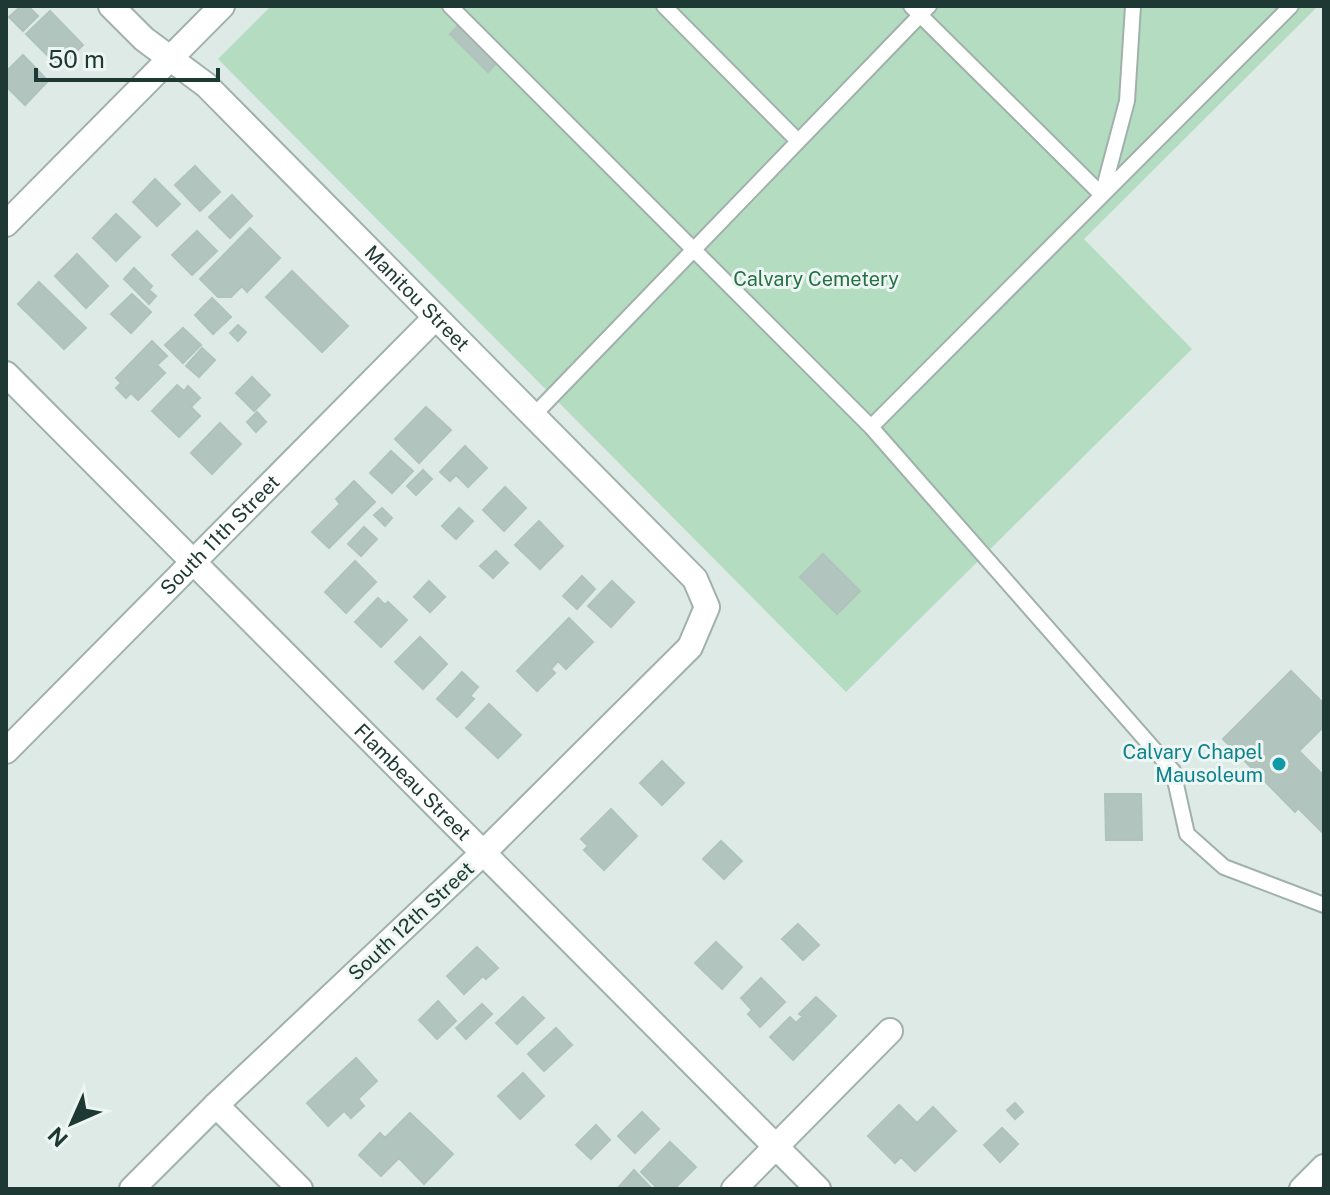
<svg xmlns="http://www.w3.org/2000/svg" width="1330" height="1195" viewBox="0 0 1330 1195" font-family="'Public Sans',sans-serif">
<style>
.green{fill:#b4dcc1}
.building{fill:#b2c4be;stroke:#afc3bc;stroke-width:2}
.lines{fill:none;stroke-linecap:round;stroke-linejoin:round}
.service-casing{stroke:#a0b1ac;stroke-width:18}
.minor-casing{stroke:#a0b1ac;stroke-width:28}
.tertiary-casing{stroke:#a0b1ac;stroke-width:28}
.service{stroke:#fff;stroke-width:14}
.minor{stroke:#fff;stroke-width:24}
.tertiary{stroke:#fff;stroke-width:24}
.culture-dot{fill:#0f9aa8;stroke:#edf6f2;stroke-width:3}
.labels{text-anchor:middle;stroke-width:6;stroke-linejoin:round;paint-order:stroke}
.park-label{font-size:20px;fill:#277148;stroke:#edf6f2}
.street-label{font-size:20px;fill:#1e3933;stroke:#edf6f2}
.culture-label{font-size:20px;fill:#0d838f;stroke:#edf6f2;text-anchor:end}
</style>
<rect width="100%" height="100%" fill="#ddeae5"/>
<path class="green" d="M271,6h1047l-234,233 108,110 -346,343 -628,-633z"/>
<path class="building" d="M21,6h7l10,10 -15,15 -14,-14z
M50,11l33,34 -23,23 -34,-34z
M463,21l37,38 -12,13 -38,-38z
M23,55l25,26 -23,24 -19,-19v-14z
M195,166l25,26 -20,19 -25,-26z
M155,179l25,25 -23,22 -24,-24z
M232,195l20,21 -22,22 -21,-21z
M116,214l24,23 -24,24 -23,-23z
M250,228l30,30 -33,34 -5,-6 -11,11h-13l-18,-18z
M197,231l20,20 -25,24 -20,-20z
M77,254l31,32 -22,22 -31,-32z
M134,268l18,18 -3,4 7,6 -7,8 -25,-25z
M292,271l56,55 -26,26 -56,-55z
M39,282l47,46 -22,21 -46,-45z
M132,294l19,18 -20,21 -20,-19z
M212,298l19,19 -18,17 -18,-19z
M238,325l8,7 -8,9 -8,-8z
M183,328l18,17 -18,18 -18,-18z
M152,341l15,15 -10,9 8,8 -27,27 -7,-7 -5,5 -10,-10 5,-5 -5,-5z
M202,348l13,12 -16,17 -13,-11z
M252,377l18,18 -16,16 -18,-18z
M177,385l7,6 4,-5 12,12 -9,9 9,9 -21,21 -27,-26z
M426,407l25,23 -32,33 -24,-24z
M257,412l9,10 -10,10 -9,-10z
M220,423l21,21 -29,30 -21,-21z
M465,446l22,22 -19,19 -12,-12 -6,6 -10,-9z
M391,451l22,20 -21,22 -22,-20z
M423,470l9,9 -16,16 -9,-9z
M354,481l21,21 -46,46 -17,-16 28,-28 -4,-5z
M505,487l21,21 -22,23 -21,-21z
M382,508l10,10 -7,8 -11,-11z
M459,508l14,13 -17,18 -14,-13z
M539,521l24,25 -23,23 -25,-24z
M364,527l13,12 -16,17 -13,-12z
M496,551l12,12 -15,15 -13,-12z
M823,554l37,37 -23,23 -37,-37z
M355,561l21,21 -30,31 -21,-21z
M582,576l13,13 -18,20 -14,-13z
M429,581l16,16 -15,15 -16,-15z
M612,581l22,21 -23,25 -23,-21z
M378,598l7,7 3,-3 19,18 -26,27 -26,-25z
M569,618l24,24 -27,27 -8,-8 -7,8 4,4 -18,18 -20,-20z
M420,637l27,27 -24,25 -28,-27z
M1291,671l33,33v22l-25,25 25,25v58l-26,-26 -3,4 -72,-73z
M462,672l16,15 -8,9 4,3 -17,18 -20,-18z
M489,704l32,31 -23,23 -32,-30z
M662,761l22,22 -22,22 -22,-22z
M1105,794h36l1,46h-36z
M611,809l26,27 -33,34 -20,-20 4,-4 -7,-7z
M721,841l21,20 -18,18 -21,-20z
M798,924l21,21 -16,15 -21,-21z
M716,942l26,25 -20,22 -27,-26z
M477,947l21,21 -12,11 -3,-3 -19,18 -17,-18z
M761,978l24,24 -25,25 -12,-13 4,-4 -11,-12z
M523,997l21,21 -27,26 -21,-21z
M816,997l20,19 -43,44 -23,-23 20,-20 6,6 7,-7 -4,-2z
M438,1001l18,20 -19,18 -18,-19z
M482,1004l10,10 -26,25 -10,-11z
M556,1028l16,17 -28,26 -16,-17z
M356,1058l21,23 -19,18 6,7 -13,12 -7,-7 -16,15 -21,-23z
M523,1073l21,23 -24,23 -22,-23z
M1015,1103l8,9 -8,7 -8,-9z
M899,1105l18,18 16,-16 23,24 -41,40 -14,-14 -6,6 -27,-27z
M642,1112l17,17 -24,24 -17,-17z
M410,1113l43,41 -29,30 -25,-26 -18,18 -22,-21 21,-22 5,5z
M596,1125l14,15 -19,19 -15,-14z
M1002,1128l16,16 -18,18 -16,-17z
M670,1142l26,25 -22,22h-16l-17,-17z
M634,1170l18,19h-35z"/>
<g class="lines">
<g class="service-casing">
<path id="service" d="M450,6l421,421 302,344 14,63 37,33 100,38
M664,6l133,134
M911,6l191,189 25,-94 6,-95
M533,416l396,-410
M871,427l420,-421"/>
</g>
<g class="minor-casing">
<g id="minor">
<path id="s1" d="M111,6l33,33 62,46 489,494 12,28 -17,40 -207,206 -267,252 -84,84"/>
<path id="s2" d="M6,374l812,815"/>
<path id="s3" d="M6,751l429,-433"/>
<path d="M216,1105l84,84"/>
<path d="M734,1189l156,-158"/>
<path d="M1302,1189l22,-22"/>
</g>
</g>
<g class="tertiary-casing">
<path id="tertiary" d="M6,224l216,-218"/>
</g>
<use href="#service" class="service"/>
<use href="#minor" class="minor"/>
<use href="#tertiary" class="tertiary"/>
</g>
<circle class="culture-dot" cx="1279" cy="764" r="8"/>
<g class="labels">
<g class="park-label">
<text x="816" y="286">Calvary Cemetery</text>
</g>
<g class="street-label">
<text dy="7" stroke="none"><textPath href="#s1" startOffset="424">Manitou Street</textPath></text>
<text dy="7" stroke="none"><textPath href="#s3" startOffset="304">South 11th Street</textPath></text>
<text dy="7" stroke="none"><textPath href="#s2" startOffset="576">Flambeau Street</textPath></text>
<text transform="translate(411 921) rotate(-43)" y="7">South 12th Street</text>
</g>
<g class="culture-label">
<text x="1263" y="759">Calvary Chapel<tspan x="1263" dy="23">Mausoleum</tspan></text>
</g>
</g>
<rect width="1330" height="1195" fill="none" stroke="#1e3933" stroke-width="16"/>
<g transform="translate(72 1123) rotate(225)" stroke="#edf6f2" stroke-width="6" paint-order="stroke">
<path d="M0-6L14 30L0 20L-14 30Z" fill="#1e3933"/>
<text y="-12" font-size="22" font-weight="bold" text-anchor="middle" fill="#1e3933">N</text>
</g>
<path d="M36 68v12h182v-12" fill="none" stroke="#1e3933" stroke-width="4"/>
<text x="48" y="68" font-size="24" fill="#1e3933" stroke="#edf6f2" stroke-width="6" paint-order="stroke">50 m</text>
</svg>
